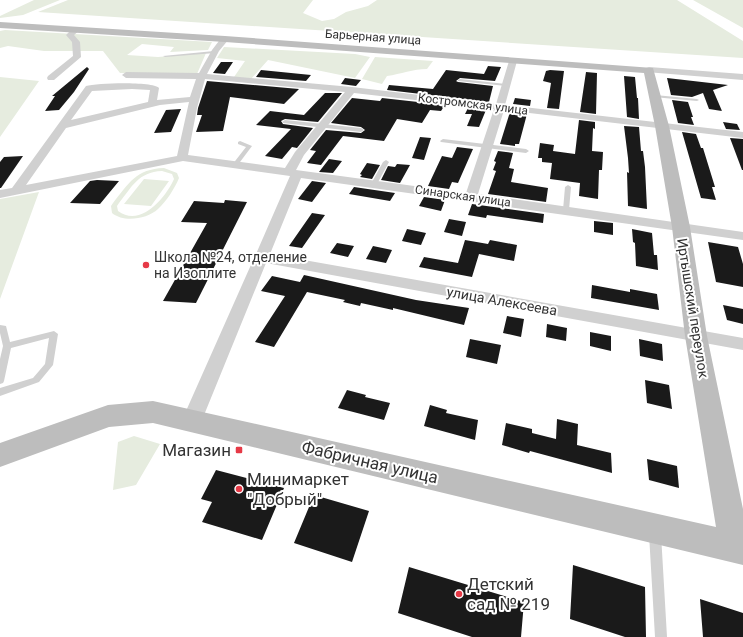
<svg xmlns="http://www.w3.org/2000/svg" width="743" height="637" viewBox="0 0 743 637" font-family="Roboto,sans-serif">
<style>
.green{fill:#e6ecdf;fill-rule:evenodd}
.building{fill:#1a1a1a}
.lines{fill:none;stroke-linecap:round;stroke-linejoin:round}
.lane{fill:#d0d0d0;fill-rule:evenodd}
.street{fill:#d0d0d0;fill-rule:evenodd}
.secondary{fill:#bdbdbd;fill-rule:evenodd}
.poi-dot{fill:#e63946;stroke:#fff;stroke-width:1.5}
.labels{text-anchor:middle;stroke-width:4;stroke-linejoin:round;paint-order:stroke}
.far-street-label{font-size:12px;fill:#333;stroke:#fff}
.poi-label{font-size:14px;fill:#333;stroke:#fff;text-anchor:start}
.street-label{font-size:14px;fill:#333;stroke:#fff}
.near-poi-label{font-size:17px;fill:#333;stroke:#fff;text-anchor:start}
.near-street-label{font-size:17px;fill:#333;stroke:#fff}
</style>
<rect width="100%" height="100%" fill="#fff"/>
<path class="green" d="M34,0h26l-37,15 -23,3v-2z
M68,0h245l-10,13 19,8 12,-2 12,-7 22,-6 9,-6h300l66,41v17l-705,-46z
M693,0h50v28z
M5,30l207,12 -4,8 -38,2 4,-5 -32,-3 -15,11 31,2 48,-4 -9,21 -77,-1 -17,-22h-59l-36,-5 -8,2v-17z
M224,47l131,7 15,3 -15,21 -87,-18 -17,19 -17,-2 11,-16 -28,-3z
M375,57l58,4 -6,8c-14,0 -26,5 -40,7l-5,8 -20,-5z
M0,77l39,4 -39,56z
M164,168l13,5 2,5c-4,10 -13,24 -21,31 -11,10 -34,14 -46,4l-1,-7 2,-3c16,-20 23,-34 51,-35zM162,171l10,3 2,5c-8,18 -33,49 -56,32l-1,-5 2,-3c13,-16 19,-31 43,-32z
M144,179l25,2 -18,25 -27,-2z
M39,192l-39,107v-100z
M134,436l26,8 -24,41 -23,5 5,-48z"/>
<path class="building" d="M221,62h12l-8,12 -12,-1z
M488,66l13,1 -6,14 -35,-3 -4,3 2,1 35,4 -4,16 -102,-12 2,-5 44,4 13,-19 38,4z
M87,67l2,2 -15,23 -15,18 -14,1 10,-15h-3z
M261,70l50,5 -5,6 -50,-4z
M550,70l14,1 -5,38 -12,-1 4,-25 -8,-2 3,-10z
M586,72l11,1 -1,41 -16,-2z
M624,76l11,1 2,21h1l1,21 -12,-2z
M345,78l16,2 -5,6 -15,-2z
M667,78l61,7 -15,5 9,21 -13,-2 -6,-16 -11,4 -21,-2z
M207,81l92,8 -15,15 -54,-7 -7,34 -27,1 6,-17h-5l1,-7z
M325,93h17l-24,29 -33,-3 -4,2 2,3 30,4 -16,20 -5,-1 -10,12 -17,-3 26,-27 -35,-4 14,-14 34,4z
M352,98l28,3 2,-3 63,7 -4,6 -11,-1 -8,13 -25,-4 -13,22 -41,-5 -22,29 -14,-2 9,-12 -6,-1 16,-20 35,3 4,-3 -4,-3 -30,-4z
M515,98l16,2 -1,6 -17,-2z
M672,100l16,2 5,15h-2l3,8 -16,-2z
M468,108l18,2 -7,17 -12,-1 5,-12h-7z
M181,109l-10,23 -17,1 12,-23z
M510,112l17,2 -8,30h-4v2l-15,-2z
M579,120l16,2v7l-2,-1 -1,23 11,1 -1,18h-3l-1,29 -19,-3 1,-13 -30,-4 2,-16 -10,-1v-4h-4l2,-15 14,2 -1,6 22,3z
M723,122l14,2 3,6 -14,-1z
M624,126l15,1 2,24h2l2,16 2,42 -19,-3 -1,-34 2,1 -1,-15z
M682,132l14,2 5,14h2l12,39h-3l4,13 -15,-2z
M420,137l11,1 -7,22 -12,-2z
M730,138l13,1v31h-1z
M457,147l16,2 -15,34 -6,-1 -3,7 -21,-3 14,-30 10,2z
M498,151l15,2 -4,15 5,1 -3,13 37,6 -2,14 -58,-8 8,-23 -3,-1 3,-8 -2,-1z
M23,156l-22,32h-1v-26l4,-5z
M329,159l13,2 -9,12 -14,-1z
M367,163l13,2 -8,14 -12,-2 2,-2 -2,-1z
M397,164l13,1 -10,18 -19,-3 7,-14 7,1z
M97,180l22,1 -19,23 -30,-1 20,-22z
M312,181l14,2 -14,19 -14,-3z
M354,187l41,6 -5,8 -41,-7z
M424,197l21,3 -4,11 -22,-5z
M225,200l22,2 -51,101 -33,-2 44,-78 -26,-1 13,-21 30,2z
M472,204l72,10 -1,9 -56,-8 -1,3 -18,-3z
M312,213l13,2 -23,33 -13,-2z
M449,219l17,3 -4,14 -18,-4z
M594,221l19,2v12l-19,-3z
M407,229l19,4 -5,12 -19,-4z
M632,229l20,4 2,22h3l1,15 -22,-4 -1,-23 -2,-1z
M465,240l23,4 2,-4 27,5 -3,16 -35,-7 -7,23 -53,-10 5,-10 34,6z
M708,242l30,5 5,17v23l-27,-5z
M337,243l17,3 -6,11 -18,-4z
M373,246l19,4 -6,13 -20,-4z
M304,275l112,25 53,8 -5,17 -71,-17v2l-32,-7 -1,3 -17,-4 2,-2 -38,-8 -33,55 -19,-5 30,-46 -24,-5 11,-15 28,6z
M592,285l38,7v-3l27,5 2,16 -68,-12z
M723,305l20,4v15l-16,-4z
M507,316l17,3 -3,18 -18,-4z
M547,324l20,4 -1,13 -20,-4z
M590,332l21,4v15l-21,-5z
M470,339l31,6 -4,19 -31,-7z
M639,339l23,5 1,17 -23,-5z
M645,380l24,5 3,24 -25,-6z
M347,390l19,5 -1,2 25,6 -6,17 -46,-12z
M430,405l17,5 -1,3 32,7 -3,20 -51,-14z
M557,419l21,5 -1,21 34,8 1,20 -82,-22 -1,2 -27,-8 4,-22 26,6v4l24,6z
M647,459l30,7 2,22 -30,-8z
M216,470l68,18 -22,52 -60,-18 10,-20 -11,-3z
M314,495l55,16 -17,51 -58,-19z
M573,565l72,22 1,50h-21l-55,-18z
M409,567l115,35 -3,35h-49l-74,-24z
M700,599l43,14v24h-40z"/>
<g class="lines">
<path class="lane" d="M214,51l1,2 -50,4 -2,-1z
M460,79l46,5 2,1 -2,1 -48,-5v-1z
M655,95l42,4 2,1 -2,1 -44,-4v-1z
M285,120l76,8 3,2 -3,2 -78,-9 -1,-1z
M443,139l83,10 3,2 -3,2 -85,-11 -1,-1z
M240,141l12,5 -15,20 -2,1 -3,-2 14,-18 -8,-3v-2z
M386,160l3,2 -12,22 -1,1h-4l-1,-1 12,-22z
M568,185l3,2 -2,23 -3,2 -3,-2 2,-23z
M0,325l6,1 4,16 44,-11 4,3 -5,31 -14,17 -39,14v-8l33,-10 12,-14 4,-26 -38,10 -7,33 -1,2 -3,1v-25l3,-13 -3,-13z
M655,528l4,2 2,4 6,103h-12l-6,-103 2,-4z"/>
<path class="street" d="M73,28h3l4,2 -6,5 6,7 1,15 -27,23h-6l-1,-2 1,-2 25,-20 -1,-14 -6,-7z
M222,37h6l1,2 -10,12 -12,23 145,13 144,17 13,-43 4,-2 4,2 -12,44 238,27v6l-239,-28 -26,84 265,38v8l-442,-62 -31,76 473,84v12l-477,-87 -64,157 -3,6 -7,2 -7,-2 -3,-6 72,-162 -1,-1 3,-3 34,-78 -107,-15 -183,37v-8l12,-2 74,-102c11,-3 66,-5 73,2l-2,12 33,-3 6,-18 -70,-1 -4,-3 4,-3 73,1 13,-23zM205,79l140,13 -50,60 -10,16 -97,-13 9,-47zM132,89l18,1 -2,12 -77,18 21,-29zM354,93l140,16 -28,84 -170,-23 8,-15zM189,102l-12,54 -151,29 40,-57 94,-23z
M649,67l94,7v6l-97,-8 -1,-2 1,-2z"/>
<path class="secondary" d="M0,22l225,14 428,32 16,58 21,101 17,109 36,173v56l-590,-142 -44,4 -109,40v-24l108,-38 45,-4 563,126 -31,-191 -13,-109 -17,-101 -11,-53 -419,-31 -225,-14z"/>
</g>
<g class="poi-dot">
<circle cx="146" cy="265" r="4"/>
<rect x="235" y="446" width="8" height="8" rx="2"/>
<circle cx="239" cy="489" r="4"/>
<circle cx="459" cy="594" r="4"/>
</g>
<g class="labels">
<g class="far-street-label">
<text transform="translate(373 37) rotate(4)" y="4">Барьерная улица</text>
<text transform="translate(473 104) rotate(7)" y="4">Костромская улица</text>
<text transform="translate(463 196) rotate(8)" y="4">Синарская улица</text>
</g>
<g class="poi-label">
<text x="154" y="262">Школа №24, отделение<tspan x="154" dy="16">на Изоплите</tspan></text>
</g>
<g class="street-label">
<text transform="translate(502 301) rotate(10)" y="5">улица Алексеева</text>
<text transform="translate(693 308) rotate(81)" y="5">Иртышский переулок</text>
</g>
<g class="near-poi-label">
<text x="231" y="456" text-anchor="end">Магазин</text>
<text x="247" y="485">Минимаркет<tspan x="247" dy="20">"Добрый"</tspan></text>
<text x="467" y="590">Детский<tspan x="467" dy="20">сад № 219</tspan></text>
</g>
<g class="near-street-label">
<text transform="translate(370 462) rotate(13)" y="6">Фабричная улица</text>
</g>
</g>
</svg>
